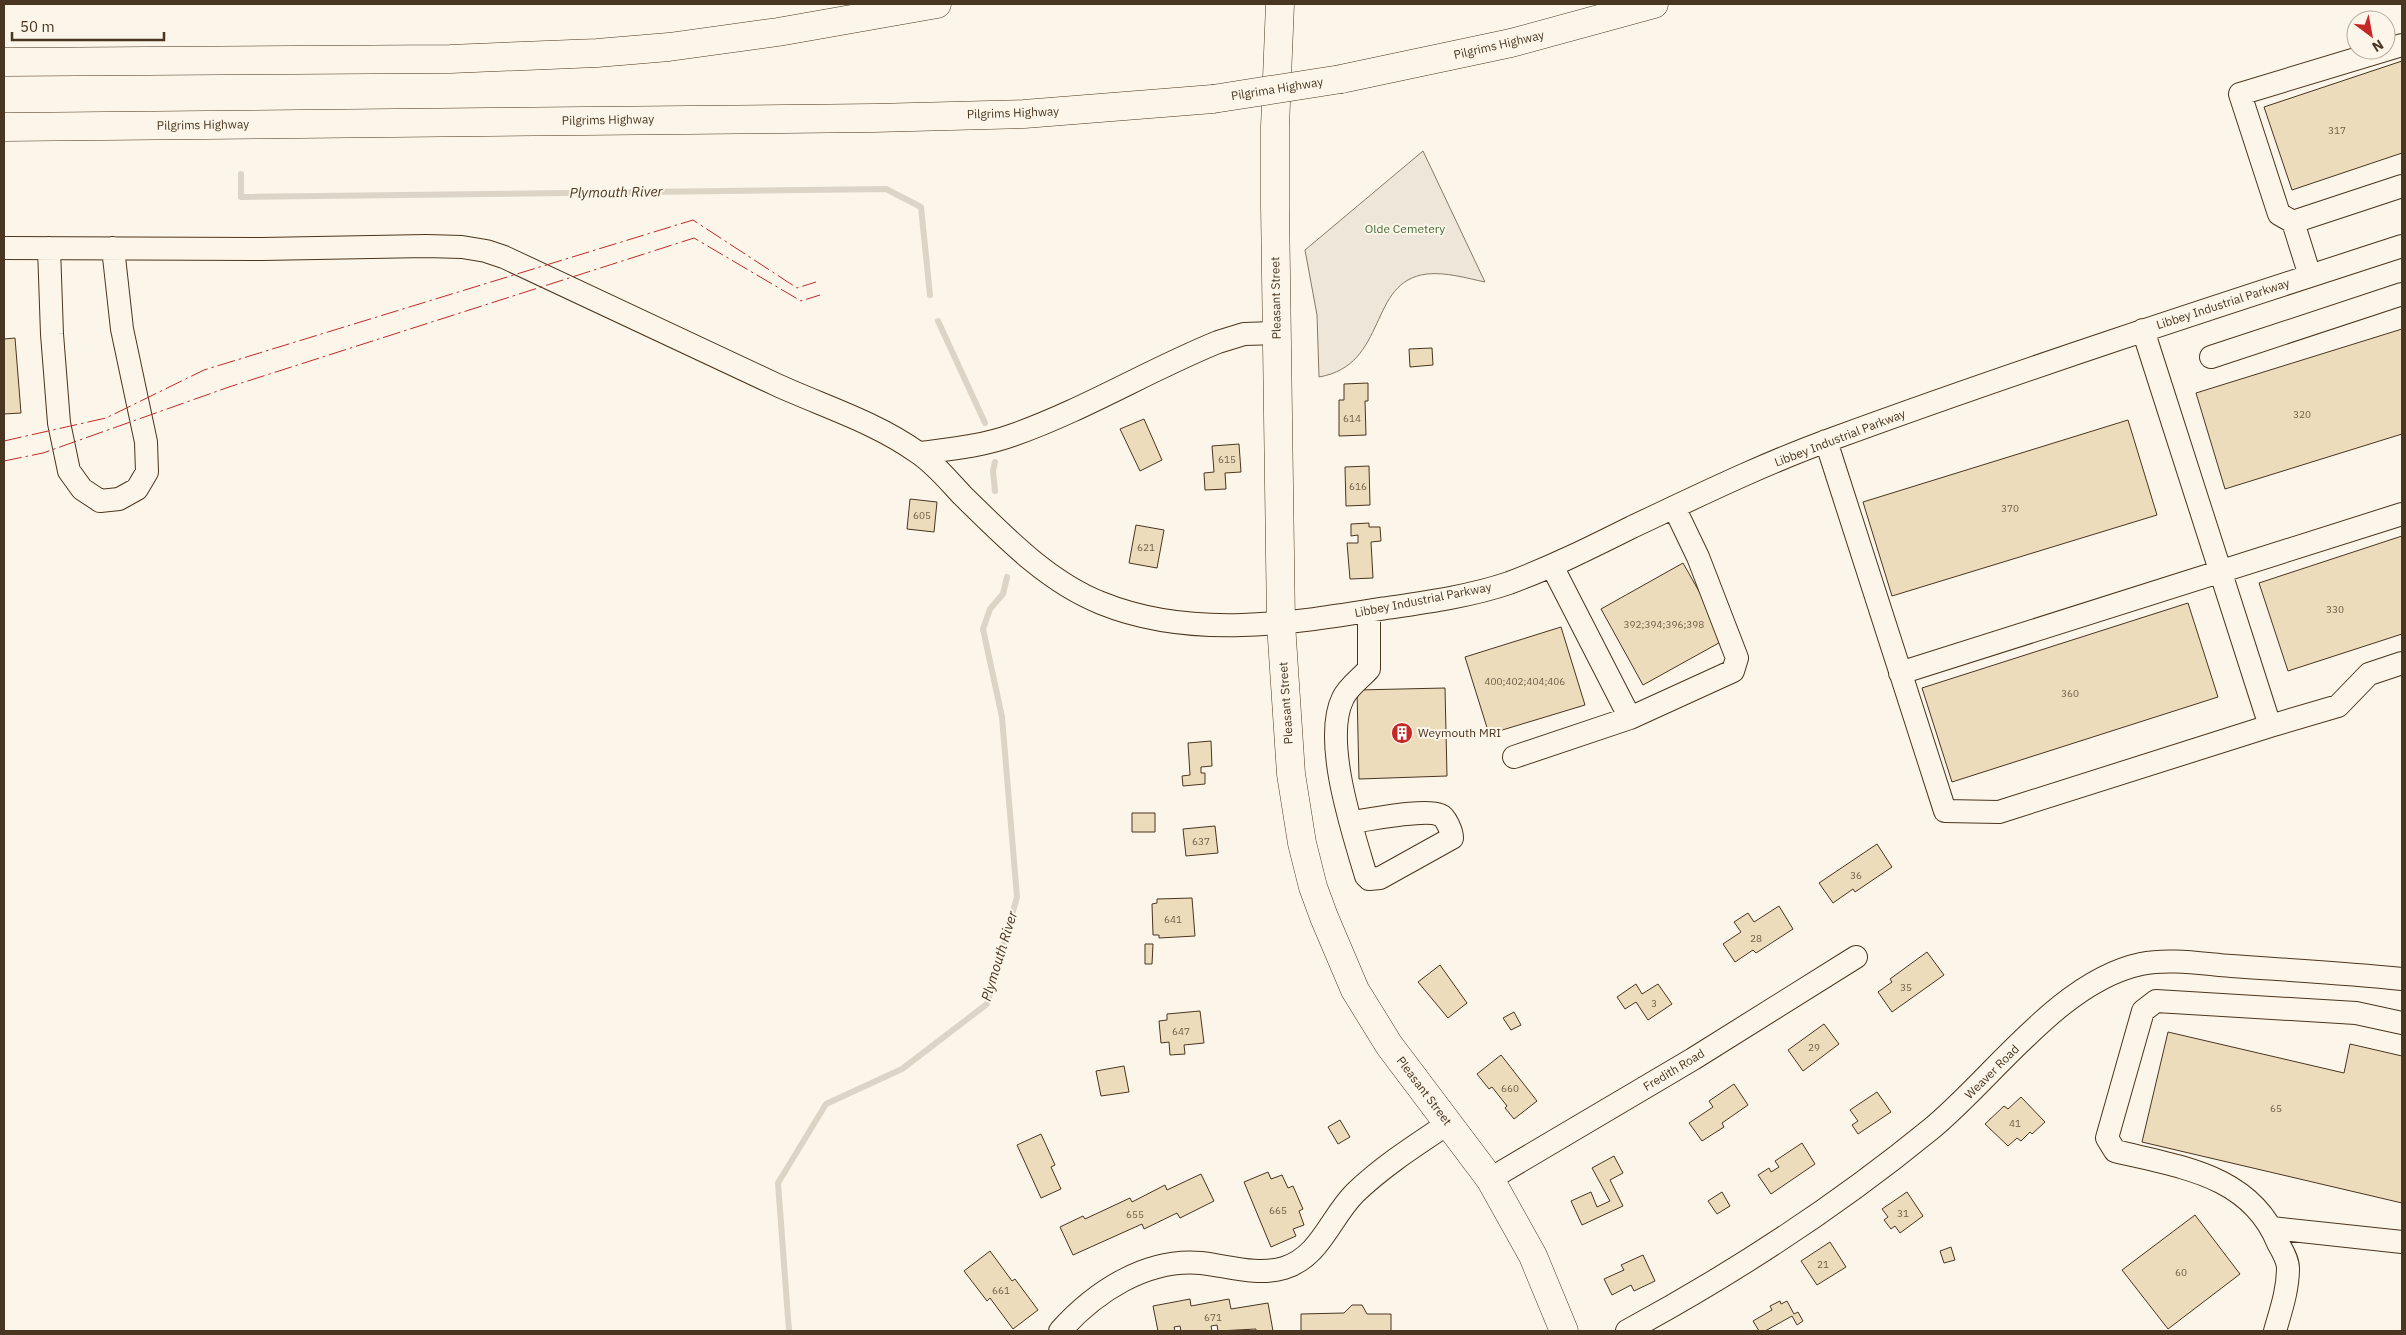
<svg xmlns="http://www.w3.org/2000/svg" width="2406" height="1335" viewBox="0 0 2406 1335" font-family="'IBM Plex Sans',sans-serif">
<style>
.green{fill:#ede6d9;stroke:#887966}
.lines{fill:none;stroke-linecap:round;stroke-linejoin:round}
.stream{stroke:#dcd4c6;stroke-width:6}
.building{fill:#ecdcbc;stroke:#4a3520}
.minor-casing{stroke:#4a3520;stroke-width:24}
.major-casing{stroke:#4a3520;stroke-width:29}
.highway-casing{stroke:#4a3520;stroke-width:29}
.minor{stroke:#fbf6e9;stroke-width:22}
.major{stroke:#fbf6e9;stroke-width:28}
.highway{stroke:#fbf6e9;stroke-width:28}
.highway-bridge-casing{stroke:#4a3520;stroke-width:29;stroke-linecap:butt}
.highway-bridge{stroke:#fbf6e9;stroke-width:28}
.power{stroke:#c62828;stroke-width:1;stroke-dasharray:18 4 2.5 4;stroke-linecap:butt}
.labels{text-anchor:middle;stroke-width:4;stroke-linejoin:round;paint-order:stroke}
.number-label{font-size:10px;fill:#725f47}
.street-label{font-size:12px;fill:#4a3520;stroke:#fbf6e9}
.park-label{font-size:12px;fill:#436837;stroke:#fbf6e9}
.poi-label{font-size:12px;fill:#4a3520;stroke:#fbf6e9;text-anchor:start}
.water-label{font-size:14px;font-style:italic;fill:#4a3520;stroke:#fbf6e9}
</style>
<rect width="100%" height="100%" fill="#fbf6e9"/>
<path class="green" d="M1423,151l62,131c-19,-4 -39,-10 -58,-8 -60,7 -38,91 -108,103l-2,-62 -12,-65z"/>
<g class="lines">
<path class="stream" d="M241,174v23l645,-8 35,18 9,88
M938,321l47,102
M995,491l-2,-20 2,-9
M789,1331l-11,-148 48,-79 76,-35 85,-65 30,-107 -15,-180 -19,-88 7,-20 13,-15 4,-17"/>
</g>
<path class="building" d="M2402,61v92l-110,37 -28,-83z
M2402,329v105l-177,55 -29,-96z
M15,338l6,75 -17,1v-75z
M1432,348l1,17 -23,2 -1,-18z
M1368,383v18h-3l1,34 -27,1v-36h5v-16z
M1144,419l18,41 -22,11 -20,-42z
M2128,420l29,95 -265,81 -29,-94z
M1239,444l2,28 -16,1 1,16 -21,1 -1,-17 10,-1 -2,-26z
M1369,466l1,39 -24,1 -1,-39z
M910,499l27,3 -3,30 -27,-3z
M1369,523v4h11l1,14 -10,1 2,36 -23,1 -3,-36h11v-8l-7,1v-12z
M1136,525l28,5 -7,38 -28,-5z
M2402,536v98l-114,37 -29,-88z
M1683,563l43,76 -83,46 -42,-76z
M2188,603l30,94 -266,85 -30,-94z
M1561,627l24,78 -96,29 -24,-77z
M1445,688l2,88 -88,3 -2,-89z
M1211,741l1,25 -11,1v6h4v11l-22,2 -1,-10 8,-1 -2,-32z
M1132,813h23v19h-23z
M1215,826l3,27 -32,3 -3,-27z
M1877,844l15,23 -37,25 -2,-3 -20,14 -14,-20z
M1192,898l3,38 -36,2v-3h-6l-1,-31 5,-1v-4z
M1779,906l14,23 -37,24 -3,-3 -18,12 -12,-18 18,-12 -7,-10 14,-9 6,9z
M1145,944h8l-1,20h-7z
M1927,952l17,23 -52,37 -14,-20 14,-10 -2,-3z
M1440,965l27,38 -19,15 -30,-36z
M1636,984l6,10 16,-10 14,20 -24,16 -12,-18 -11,7 -8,-12z
M1200,1011l4,32 -20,2 1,9 -15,1 -1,-13 -8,1 -2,-22 8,-1v-6z
M1514,1012l7,13 -10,5 -8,-12z
M1824,1024l15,20 -36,27 -15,-21z
M2168,1032l176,41 6,-29 52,12v147l-260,-61z
M1501,1055l36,46 -23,18 -9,-11 2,-2 -15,-19 -3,2 -12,-15z
M1124,1066l5,26 -28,4 -5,-25z
M1734,1084l14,21 -26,18 2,4 -22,14 -13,-18 24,-16 -4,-6z
M1877,1092l14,20 -33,22 -6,-9 6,-4 -8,-11z
M2021,1097l24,25 -13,12 -2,-2 -9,9 -4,-3 -9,8 -23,-22 19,-18 4,3z
M1340,1120l10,17 -12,7 -10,-17z
M1041,1134l14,31 -4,2 10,22 -20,9 -24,-53z
M1802,1143l13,21 -44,30 -13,-19 11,-7 2,4 8,-5 -4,-6z
M1614,1156l9,17 -13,7 13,26 -41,19 -11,-24 20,-9 6,15 13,-6 -18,-33z
M1268,1172l3,7 11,-4 6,13 5,-2 10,23 -4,2 5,14 -11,4 3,7 -25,11 -27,-65z
M1201,1174l13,27 -34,17 -3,-5 -33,16 -2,-5 -69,31 -13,-28 23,-11 2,3 45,-21 2,4 33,-17 2,5z
M1722,1192l8,14 -13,8 -9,-13z
M1907,1192l16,24 -23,17 -5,-7 -4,3 -7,-9 4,-3 -6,-8z
M2195,1215l45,59 -72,55 -46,-59z
M1830,1242l16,25 -29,18 -16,-24z
M1951,1247l4,13 -11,3 -4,-12z
M990,1251l22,30 3,-2 23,31 -25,19 -23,-31 -3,3 -23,-30z
M1643,1255l12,26 -21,10 -3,-6 -19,10 -8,-16 20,-9 -3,-5z
M1190,1299l1,7 38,-7 2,10 37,-6 5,28h-17v-2l-38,2 -1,-6 -6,1 1,5h-31l-1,-5 -6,1 1,4h-17l-5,-25z
M1780,1301l1,3 6,-3 7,13 4,-2 5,9 -6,4 -5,-9 -27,15h-6l-6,-10 19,-11 -2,-4z
M1352,1305h10l5,9h24v17h-90v-17l43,-1z"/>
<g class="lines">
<g class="minor-casing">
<path id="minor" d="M2293,222l-14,-8 -39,-120 162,-49
M4,248l258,1 164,-3 36,1 24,4 18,6c91,43 182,86 273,128 46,21 98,37 140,67 17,11 31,28 45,43 41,40 84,86 139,108 91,37 193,20 286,5 41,-6 84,-12 122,-25 43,-16 83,-36 123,-56 66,-31 131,-63 200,-88 188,-69 379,-131 570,-193
M49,248l3,86 7,89 10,48 13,18 18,12 19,-2 18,-10 10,-17 -1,-30 -24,-113 -9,-81
M2310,276l-17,-54 109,-36
M2143,330l127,396 68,-20 31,-32 33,-11
M2211,357l191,-63
M1826,441l119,370 54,1 271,-86
M920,453c31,-4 63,-7 93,-18 71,-25 136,-65 205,-93l26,-8 32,-1
M1552,566l78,152 103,-47 4,-13 -39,-101 -24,-50
M1900,673l502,-159
M1514,757l116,-39
M1351,822c18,-2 74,-14 89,-7 6,2 12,17 12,23l-72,40 -11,1 -3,-3c-13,-44 -44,-136 -23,-178 5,-11 18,-20 26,-29v-58
M1490,1179l203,-120 163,-102
M2272,1228l130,14
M1060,1331c35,-39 86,-73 141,-68 27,3 56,13 83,5 36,-11 46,-50 71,-75 28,-27 61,-48 94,-70
M1627,1331c107,-58 210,-125 304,-202 62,-51 129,-148 210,-165 29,-6 62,0 90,2 57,4 114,7 171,13
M2275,1331c6,-21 13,-41 13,-63 0,-8 -6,-18 -10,-25 -28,-69 -99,-76 -163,-92l-8,-13 36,-127 13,-10 200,12 46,10"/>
</g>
<g class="major-casing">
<path id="major" d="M1280,4l-5,123v78l6,419 10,150 11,69 11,44 11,30 31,73 34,55 101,134 43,77 31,75"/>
</g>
<g class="highway-casing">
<path id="highway" d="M4,62l446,-3 147,-6 72,-6 109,-15 159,-28
M1341,79l170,-36 143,-39
M4,127l870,-9 150,-4 189,-15"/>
</g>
<use href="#minor" class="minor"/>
<use href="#major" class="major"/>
<use href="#highway" class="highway"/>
<g class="highway-bridge-casing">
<path id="highway-bridge" d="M1213,99l128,-20"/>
</g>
<use href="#highway-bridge" class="highway-bridge"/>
<path class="power" d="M4,441l102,-23 98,-48 489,-150 104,68 19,-6
M4,461l39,-8 186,-66 465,-149 107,63 19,-6"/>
</g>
<defs>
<g id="building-disc" transform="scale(1.125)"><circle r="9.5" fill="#c62828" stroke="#fbf6e9"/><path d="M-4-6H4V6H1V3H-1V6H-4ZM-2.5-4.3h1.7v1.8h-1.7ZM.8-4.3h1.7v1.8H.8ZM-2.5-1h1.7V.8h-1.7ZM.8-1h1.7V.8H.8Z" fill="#fff"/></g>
</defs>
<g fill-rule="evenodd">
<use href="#building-disc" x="1402" y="733"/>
</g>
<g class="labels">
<g class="number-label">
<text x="2337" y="134">317</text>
<text x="2302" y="418">320</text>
<text x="1352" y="422">614</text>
<text x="1227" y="463">615</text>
<text x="1358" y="490">616</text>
<text x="2010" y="512">370</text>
<text x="922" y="519">605</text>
<text x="1146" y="551">621</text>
<text x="2335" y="613">330</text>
<text x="1664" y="628">392;394;396;398</text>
<text x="1525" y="685">400;402;404;406</text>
<text x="2070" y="697">360</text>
<text x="1201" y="845">637</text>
<text x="1856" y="879">36</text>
<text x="1173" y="923">641</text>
<text x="1756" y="942">28</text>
<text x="1906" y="991">35</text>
<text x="1654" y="1007">3</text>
<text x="1181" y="1035">647</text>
<text x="1814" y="1051">29</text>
<text x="1510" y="1092">660</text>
<text x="2276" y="1112">65</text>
<text x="2015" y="1127">41</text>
<text x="1278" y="1214">665</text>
<text x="1903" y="1217">31</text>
<text x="1135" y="1218">655</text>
<text x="1823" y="1268">21</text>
<text x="2181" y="1276">60</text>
<text x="1001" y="1294">661</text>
<text x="1213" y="1321">671</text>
</g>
<g class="street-label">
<text transform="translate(1499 45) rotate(-13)" y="4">Pilgrims Highway</text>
<text transform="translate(1277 89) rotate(-9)" y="4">Pilgrima Highway</text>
<text transform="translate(1013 113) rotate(-2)" y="4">Pilgrims Highway</text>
<text transform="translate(608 120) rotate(-1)" y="4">Pilgrims Highway</text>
<text transform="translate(203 125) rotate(-1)" y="4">Pilgrims Highway</text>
<text transform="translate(1276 298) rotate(-91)" y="4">Pleasant Street</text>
<text transform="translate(2223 304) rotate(-18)" y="4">Libbey Industrial Parkway</text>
<text transform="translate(1840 438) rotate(-21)" y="4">Libbey Industrial Parkway</text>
<text transform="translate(1423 600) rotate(-11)" y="4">Libbey Industrial Parkway</text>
<text transform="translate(1286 703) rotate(-94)" y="4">Pleasant Street</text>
<text transform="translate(1674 1070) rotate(-31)" y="4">Fredith Road</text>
<text transform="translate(1992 1072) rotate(-45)" y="4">Weaver Road</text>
<text transform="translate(1424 1091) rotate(53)" y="4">Pleasant Street</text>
</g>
<g class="park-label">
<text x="1405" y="233">Olde Cemetery</text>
</g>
<g class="poi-label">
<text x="1418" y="737">Weymouth MRI</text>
</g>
<g class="water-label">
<text transform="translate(616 192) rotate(-1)" y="5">Plymouth River</text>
<text transform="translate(999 956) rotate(-73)" y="5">Plymouth River</text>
</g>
</g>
<rect width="2406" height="1335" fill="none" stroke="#4a3520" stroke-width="10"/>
<g transform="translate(2371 35) rotate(148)"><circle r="24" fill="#fbf6e9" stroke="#b4a999"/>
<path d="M0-4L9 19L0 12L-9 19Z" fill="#c62828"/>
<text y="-8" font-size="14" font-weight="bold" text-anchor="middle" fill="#4a3520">N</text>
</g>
<path d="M12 32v8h152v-8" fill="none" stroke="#4a3520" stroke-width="2.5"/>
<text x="20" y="32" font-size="15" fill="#4a3520" stroke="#fbf6e9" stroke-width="4" paint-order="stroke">50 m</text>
</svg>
